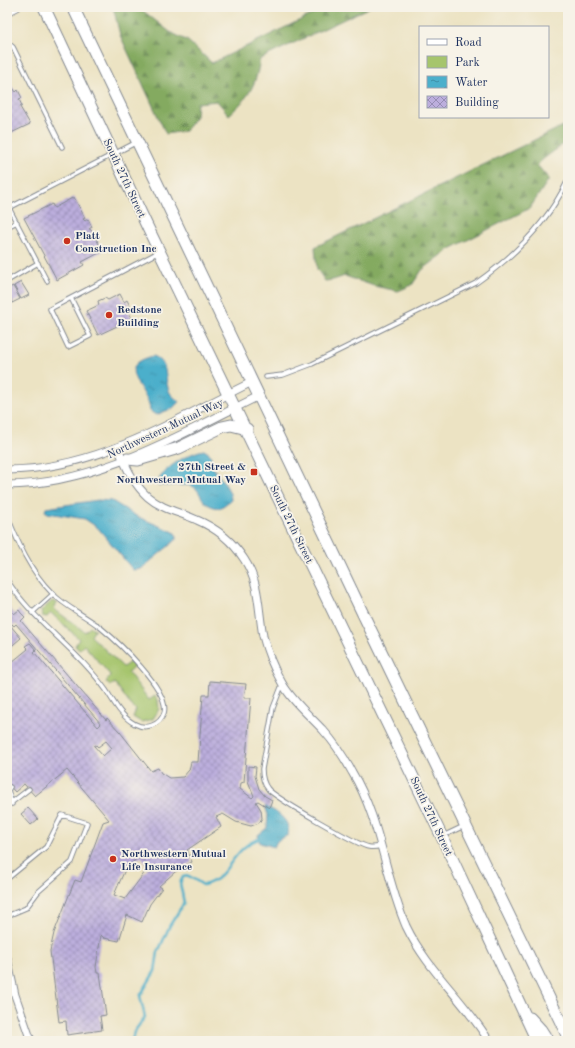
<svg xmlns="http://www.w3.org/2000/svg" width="575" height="1048" viewBox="0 0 575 1048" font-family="'Old Standard TT',serif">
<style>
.green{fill:#a6c56d;stroke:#607a66}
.forest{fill:url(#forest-firs);stroke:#506c5f}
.water{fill:url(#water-ripples);stroke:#346f94}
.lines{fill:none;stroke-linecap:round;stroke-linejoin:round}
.stream{stroke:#4cafcb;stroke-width:2.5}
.building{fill:url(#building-cross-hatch);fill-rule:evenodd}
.lane-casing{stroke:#848990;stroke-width:5.5}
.street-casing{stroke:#848990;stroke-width:9}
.primary-casing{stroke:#848990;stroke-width:13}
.lane{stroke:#fff;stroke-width:3.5}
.street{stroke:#fff;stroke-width:7}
.primary{stroke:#fff;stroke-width:11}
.poi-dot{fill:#c8321e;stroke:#f7f3e8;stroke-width:1.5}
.labels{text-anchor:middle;stroke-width:3.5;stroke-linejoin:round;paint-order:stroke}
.street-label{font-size:11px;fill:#1b2f5e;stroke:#f7f3e8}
.poi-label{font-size:11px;font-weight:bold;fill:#1b2f5e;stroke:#f7f3e8;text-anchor:start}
</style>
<defs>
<pattern id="forest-firs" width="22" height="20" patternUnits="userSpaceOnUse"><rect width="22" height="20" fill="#84aa60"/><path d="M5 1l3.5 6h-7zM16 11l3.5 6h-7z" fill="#6b8b52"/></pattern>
<pattern id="water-ripples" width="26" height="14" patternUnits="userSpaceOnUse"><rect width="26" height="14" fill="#4cafcb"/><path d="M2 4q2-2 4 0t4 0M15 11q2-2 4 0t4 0" fill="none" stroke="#3e8fa8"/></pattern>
<pattern id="building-cross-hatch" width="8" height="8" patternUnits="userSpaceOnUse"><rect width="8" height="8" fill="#bcaedd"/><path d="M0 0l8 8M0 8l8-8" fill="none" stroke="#988eb6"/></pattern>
</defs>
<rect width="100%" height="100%" fill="#f7f3e8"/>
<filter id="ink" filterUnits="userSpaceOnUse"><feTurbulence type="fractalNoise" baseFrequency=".025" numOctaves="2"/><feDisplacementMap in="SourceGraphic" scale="8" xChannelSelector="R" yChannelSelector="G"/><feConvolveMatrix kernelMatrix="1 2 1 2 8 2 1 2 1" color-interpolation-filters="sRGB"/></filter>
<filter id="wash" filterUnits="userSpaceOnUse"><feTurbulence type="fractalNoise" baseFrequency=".012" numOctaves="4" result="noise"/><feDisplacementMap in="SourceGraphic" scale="16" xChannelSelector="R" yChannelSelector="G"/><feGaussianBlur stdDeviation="0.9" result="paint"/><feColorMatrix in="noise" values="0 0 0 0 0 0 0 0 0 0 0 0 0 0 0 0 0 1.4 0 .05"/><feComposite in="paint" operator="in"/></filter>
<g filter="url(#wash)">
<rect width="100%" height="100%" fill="#ece3c3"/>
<path class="green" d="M52,601l5,2 -3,6 31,23 5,-5 5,2 -4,7 32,31 7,-5 4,4 -6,6 21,28 6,-4 3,4 1,9 -6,10 -12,3 -8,-5 3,-7 -7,-7 -14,-20 -5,3 -4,-4 5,-6 -27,-31 -4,4 -5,-3 4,-7 -28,-26 -4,4 -5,-1 -1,-5z"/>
<path class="forest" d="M113,7l29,3 28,22 18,9 24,22 115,-56h43l-110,52c-4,27 -11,38 -31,56l-12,-14 -20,2 -1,13 -11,15 -19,3 -46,-99z
M563,126l1,17c-8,8 -19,13 -27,22l12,14 -19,29 -80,41 -28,21 -10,15 -14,6 -24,-5 -29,-10 -12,4 -8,1 -8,-12 -2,-22z"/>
<path class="water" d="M153,356c16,5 11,22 16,35 2,5 7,7 10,11l-6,6 -17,7 -6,-4c-1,-23 -39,-44 3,-55z
M204,450l6,4c2,5 1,10 4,15 6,10 17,19 17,31l-11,8c-22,-2 -17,-18 -28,-22 -5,-2 -26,1 -35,-1 2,-15 33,-33 47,-35z
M98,500l14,1 26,16 36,15 3,4 -1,4 -35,29 -8,1 -35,-42 -13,-9 -37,-6 -3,-2 1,-3z
M265,806c12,6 26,14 23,29l-11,6 -3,6 -14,-4 -2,-8 9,-7 1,-13z"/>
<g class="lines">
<path class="stream" d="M132,1041l2,-9 11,-15 -5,-21 15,-25 3,-19 12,-27 14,-22 -4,-20 3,-6 6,-1 14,9c26,-5 29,-38 56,-46"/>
</g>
<g id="blocks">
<path class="building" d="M7,80l9,12 2,-2 4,8 -3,1 3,7 -2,1 10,17 -23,11z
M74,197l11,21 -2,1 2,2 3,-2 4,8 -3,2 2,1 12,21 -21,11 2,3 -27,15 -33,-62 28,-14 2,4z
M21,282l8,13 -8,4 -7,-13z
M13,286l7,13 -8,4 -5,-14z
M120,294l4,8 3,-2 3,6 -3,2 5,11 -34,16 -12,-24 13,-6 -1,-4 7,-3 3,2z
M7,605l7,9 5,-4 2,3 4,4 -4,4 85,99 1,-2 13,14 31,39 7,-3 3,5 8,5 14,-1 6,-7 2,-8h7l5,-67h6l1,-14 36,3 -2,14h7l-7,84 -3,1 -1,6 12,9 2,-2 -6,-15v-15l8,1 -1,9 4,13 6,7 7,4 -3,8 -11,-7 -2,1 5,8 1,8 -3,5 -8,3 -15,-4 -13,-8 -7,3 5,10 -34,23 5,12 -17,10 -16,14 3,2 -12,16 -8,18 -15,-7 -8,26 -15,-3 -3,-3 -5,32 1,6h3l6,42 -6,1 2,14 -35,5 -1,-14 -7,1 -9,-71 4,-18 21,-53 6,2 22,-60 6,-2 -42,-50 -32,26 -11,-12 -9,8 -8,-9v-127l5,6 16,-13 -3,-3 5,-3 6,7 -2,2 64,75 3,-3 -85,-100 -2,2 -2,-2 -2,1 11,13 -14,12v-34l3,2 -3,-4zM106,741l6,7 -9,8 -9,-10 2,-1 2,2zM142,857l6,11 -23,31 -11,-4 10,-23 11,-12z
M28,808l10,11 -7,6 -10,-11z"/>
</g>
</g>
<g filter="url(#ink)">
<use href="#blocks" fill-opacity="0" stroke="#848990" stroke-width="1"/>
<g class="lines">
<g class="lane-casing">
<path id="lane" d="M7,42l6,5 49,100
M7,227l10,-5
M7,281l31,-18
M47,281l-38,-73 128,-66
M71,298l19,38 -22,11 -18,-38 107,-56
M266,377l17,-2 29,-11 164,-81c37,-26 72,-61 92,-103
M7,515c11,28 23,56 45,78 13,14 33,22 49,35 16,13 70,63 63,85 -4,12 -18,17 -29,11 -14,-7 -21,-22 -29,-34 -29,-41 -72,-68 -99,-110
M32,613l21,-19
M282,685l-9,23 -11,61c0,8 1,14 6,20 6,8 91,57 101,58 4,1 8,0 12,-1
M10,787l-2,3 4,14
M7,806l22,-17
M443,836l21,-10
M7,879l39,-32 16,-32 25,8 -15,39 -34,30 -12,16 -19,8"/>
</g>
<g class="street-casing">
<path id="street" d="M7,12l10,-5
M118,448c8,18 15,36 30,49 15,13 32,15 49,23 19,8 36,22 47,39 16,24 14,50 19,77 4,16 11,33 19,47 10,18 27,32 41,47 11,12 21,27 29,42 29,48 32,103 54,154 21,44 58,74 83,115
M7,470c90,0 167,-50 245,-88
M7,485c89,0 174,-51 252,-89
M7,958l8,37 16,46"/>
</g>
<g class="primary-casing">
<path id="primary" d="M44,7l103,219 295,611 95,204
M73,7l290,607 205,423
M127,459l11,1 41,-12 43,-21 9,-2 16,4
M530,1018l11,12 7,11"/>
</g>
<use href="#lane" class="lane"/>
<use href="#street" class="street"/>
<use href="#primary" class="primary"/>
</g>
</g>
<g class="poi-dot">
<circle cx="67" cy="241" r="4"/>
<circle cx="109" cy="315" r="4"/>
<rect x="250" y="468" width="8" height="8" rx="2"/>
<circle cx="113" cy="859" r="4"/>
</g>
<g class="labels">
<g class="street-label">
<text transform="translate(125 178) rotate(65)" y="4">South 27th Street</text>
<text transform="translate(165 428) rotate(-25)" y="4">Northwestern Mutual Way</text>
<text transform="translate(292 524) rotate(64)" y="4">South 27th Street</text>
<text transform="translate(432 816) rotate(65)" y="4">South 27th Street</text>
</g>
<g class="poi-label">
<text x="75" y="239">Platt<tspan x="75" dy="13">Construction Inc</tspan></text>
<text x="117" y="313">Redstone<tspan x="117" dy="13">Building</tspan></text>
<text x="246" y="470" text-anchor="end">27th Street &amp;<tspan x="246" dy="13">Northwestern Mutual Way</tspan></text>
<text x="121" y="857">Northwestern Mutual<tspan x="121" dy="13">Life Insurance</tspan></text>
</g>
</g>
<rect width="575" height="1048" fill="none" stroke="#f7f3e8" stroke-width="24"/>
<rect x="419" y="26" width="130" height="92" fill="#f7f3e8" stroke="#9fa5b1"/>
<rect x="427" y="39" width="20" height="6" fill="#ffffff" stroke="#9fa5b1"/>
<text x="455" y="46" font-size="12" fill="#1b2f5e">Road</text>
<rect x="427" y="56" width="20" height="12" fill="#a6c56d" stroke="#9fa5b1"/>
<text x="455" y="66" font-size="12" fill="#1b2f5e">Park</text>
<rect x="427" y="76" width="20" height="12" fill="url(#water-ripples)" stroke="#9fa5b1"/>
<text x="455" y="86" font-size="12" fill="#1b2f5e">Water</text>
<rect x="427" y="96" width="20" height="12" fill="url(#building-cross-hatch)" stroke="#9fa5b1"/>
<text x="455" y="106" font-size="12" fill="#1b2f5e">Building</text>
</svg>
